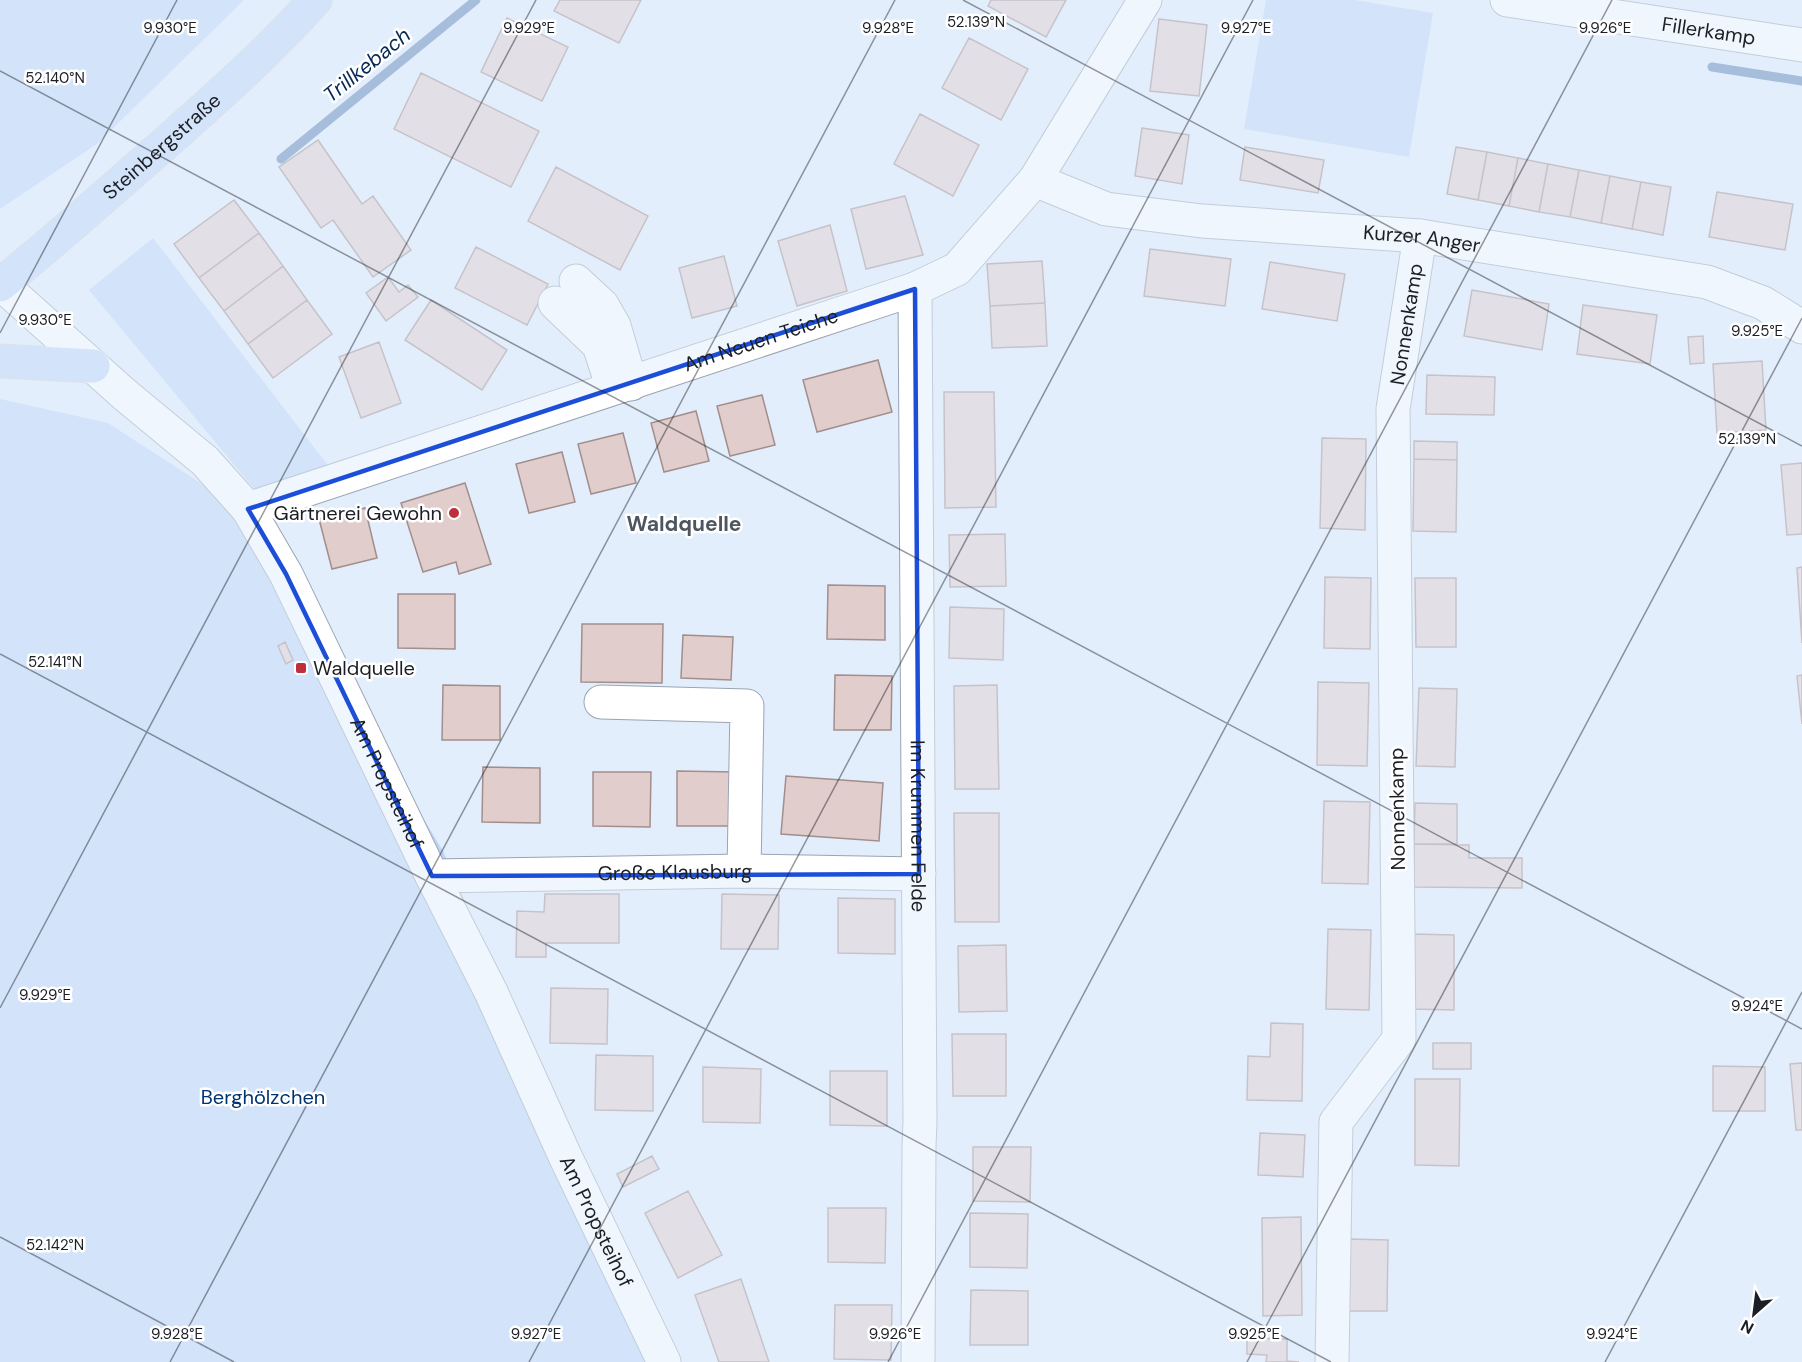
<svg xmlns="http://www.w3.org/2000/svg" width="1802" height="1362" viewBox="0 0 1802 1362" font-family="'DM Sans',sans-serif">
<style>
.green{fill:#bed5f6}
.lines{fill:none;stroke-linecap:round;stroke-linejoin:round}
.stream{stroke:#5b81b4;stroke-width:9}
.building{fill:#e1cdcc;stroke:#a18e8d;stroke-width:1.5}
.minor-casing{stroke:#9aa4b2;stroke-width:35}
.major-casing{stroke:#d1d2d3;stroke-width:35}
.minor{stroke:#fff;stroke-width:33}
.major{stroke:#bcd6f8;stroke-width:33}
.marked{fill:none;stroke:#1d4ed8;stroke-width:4.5;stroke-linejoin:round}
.ticks{fill:none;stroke:#1b1e24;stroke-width:1.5;stroke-opacity:0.45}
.poi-dot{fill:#bf2e3c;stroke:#fff;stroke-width:2}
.labels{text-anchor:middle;stroke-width:5;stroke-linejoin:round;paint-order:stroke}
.street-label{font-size:20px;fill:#1b1e24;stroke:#fff}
.poi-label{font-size:20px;fill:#1b1e24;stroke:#fff;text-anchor:end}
.park-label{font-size:20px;fill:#003370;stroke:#fff}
.water-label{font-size:21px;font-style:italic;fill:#072a55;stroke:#fff}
.neighbourhood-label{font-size:21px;font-weight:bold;fill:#4d5561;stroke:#fff}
.ticks-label{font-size:15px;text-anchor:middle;fill:#1b1e24;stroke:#fff;stroke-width:5;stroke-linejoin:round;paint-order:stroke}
</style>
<rect width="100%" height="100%" fill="#e3eefc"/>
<path class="green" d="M0,0h244l-147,144 -97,65z
M1266,0h89l78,13 -24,144 -165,-28z
M153,238l180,234 -73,24 -171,-206z
M0,399l108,24 125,81 210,347 222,511h-665z"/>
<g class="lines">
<path class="stream" d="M1712,67l90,14
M281,159l195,-159"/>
</g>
<path class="building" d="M560,0h81l-22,43 -65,-32z
M991,0h75l-20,37 -58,-31z
M507,18l61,29 -26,54 -61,-29z
M1159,19l48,6 -8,71 -49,-5z
M969,38l59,31 -27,51 -59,-32z
M421,73l118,58 -28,56 -117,-58z
M920,114l59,31 -26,51 -59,-32z
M1142,128l47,7 -7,49 -47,-8z
M318,140l44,64 11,-8 38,54 -38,27 -40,-57 -12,8 -42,-61z
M1245,147l79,13 -6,33 -78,-13z
M1456,147l31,5 -9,48 -31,-6z
M1487,152l31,6 -9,48 -31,-6z
M1518,158l30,6 -9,48 -30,-6z
M1548,164l31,6 -9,47 -31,-5z
M556,167l92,49 -28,54 -92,-49z
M1579,170l31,6 -9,47 -31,-6z
M1610,176l31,6 -9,47 -31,-6z
M1641,182l30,5 -8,48 -31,-6z
M1717,192l76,12 -8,46 -76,-13z
M905,196l18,59 -57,14 -15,-60z
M234,200l25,33 -60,45 -25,-34z
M830,225l17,66 -50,15 -19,-65z
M259,233l24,33 -59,45 -25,-33z
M476,247l72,37 -21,41 -72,-37z
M1150,249l81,10 -6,47 -81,-10z
M724,256l13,50 -45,12 -13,-50z
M1042,261l3,42 -55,3 -3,-42z
M1270,262l75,12 -8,47 -75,-12z
M283,266l24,34 -59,44 -24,-33z
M388,277l11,15 9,-7 10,12 -32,24 -20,-28z
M1472,290l77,14 -7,46 -78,-14z
M307,300l25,34 -59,44 -25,-34z
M431,300l76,50 -25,40 -77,-50z
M1045,303l2,43 -55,2 -2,-42z
M1583,305l74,10 -7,49 -73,-10z
M1703,336l1,27 -14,1 -2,-27z
M379,342l22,61 -40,15 -22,-61z
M878,360l14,52 -75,20 -14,-52z
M1762,361l4,69 -49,3 -4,-69z
M1427,375l68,2 -1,38 -68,-1z
M944,392h50l2,115 -51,1z
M762,395l13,50 -45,11 -13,-50z
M696,411l13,50 -45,11 -13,-49z
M623,433l13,50 -45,11 -13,-50z
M1322,438l44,1 -1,91 -45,-2z
M1414,441l43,1v18l-43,-1z
M562,452l13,50 -46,11 -13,-49z
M1414,459l43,1 -1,72 -43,-1z
M1802,463v71l-15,1 -6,-70z
M465,483l26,81 -32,10 -3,-12 -33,10 -22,-69z
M365,508l12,50 -45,11 -13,-50z
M1005,534l1,52 -56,1 -1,-52z
M1802,567v76l-5,-75z
M1325,577l46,1 -1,71 -46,-1z
M1415,578h41v69h-40z
M828,585l57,1v54l-58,-1z
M398,594h57v55l-57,-1z
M950,607l54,2 -1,51 -54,-2z
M582,624h81l-1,59 -81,-1z
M683,635l50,2 -2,43 -50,-2z
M285,642l8,18 -7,4 -8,-18z
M835,675l57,1 -1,54h-57z
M1802,675v49l-5,-48z
M1318,682l51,1 -2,83 -50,-1z
M443,685l57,1v54h-58z
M997,685l2,104h-44l-1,-103z
M1419,688l38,1 -2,78 -39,-1z
M483,767l57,1v55l-58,-1z
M677,771l58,1 -1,54h-57z
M593,772h58l-1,55 -57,-1z
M786,776l97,7 -4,58 -98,-7z
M1324,801l46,1 -2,82 -46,-1z
M1415,803l42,1v40h-43z
M954,813h45v109h-44z
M1414,844l55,1v13h53v30l-108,-1z
M545,894h74v49h-73v14h-30l1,-46 27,1z
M722,894l57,1 -1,54h-57z
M838,898l57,1v55l-57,-1z
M1328,929l43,1 -2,80 -43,-1z
M1412,934l42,1v75l-42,-1z
M1006,945l1,66 -48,1 -1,-66z
M551,988l57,1 -1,55 -57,-1z
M1271,1023l32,1 -1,77 -55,-1 1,-44 22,1z
M952,1034h54v62h-53z
M1433,1043h38v26h-38z
M596,1055l57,1v55l-58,-1z
M1802,1063v67h-6l-6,-66z
M1713,1066l52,1v44h-52z
M703,1067l58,2 -1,54 -57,-1z
M830,1071h57v55l-57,-1z
M1415,1079h45l-1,87 -44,-1z
M1260,1133l45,2 -2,42 -45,-2z
M973,1147h58l-1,55 -57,-1z
M652,1156l7,13 -36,18 -6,-13z
M688,1191l34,64 -44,23 -33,-65z
M828,1208h58l-1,55 -57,-1z
M970,1213l58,1 -1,54 -57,-1z
M1301,1217l1,98 -39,1 -1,-98z
M1349,1239l39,1 -1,71h-39z
M741,1279l28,83h-50l-24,-67z
M971,1290l57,1v54h-58z
M835,1305h57l-1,55 -57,-1z
M1247,1338l40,1v22l12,1h-33l1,-7 -20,-1z"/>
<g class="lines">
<g class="minor-casing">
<g id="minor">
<path id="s1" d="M1507,0l295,45"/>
<path id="s2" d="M1035,180l71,29 96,12 218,15 287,46 56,21 39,24"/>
<path d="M576,281l26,24 12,21 17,58"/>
<path id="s3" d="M1,284l123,110 81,67 43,48 38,65 146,302 59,116 74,164 99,206"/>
<path id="s4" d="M915,289l5,833 -1,24 -1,216"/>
<path d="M555,303l44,42 11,34"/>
<path id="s5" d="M248,509l667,-220 42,-20 78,-89 110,-180"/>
<path d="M601,702l146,4 -3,165"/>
<path id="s6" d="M432,876l312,-5 175,3"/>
<path id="s7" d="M1332,1362l4,-240 63,-83 -6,-630 27,-173"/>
</g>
</g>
<g class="major-casing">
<g id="major">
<path id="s8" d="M0,285c55,-44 107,-91 160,-137 53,-47 108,-95 155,-148"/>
<path d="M0,361l93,5"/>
</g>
</g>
<use href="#minor" class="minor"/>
<use href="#major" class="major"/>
</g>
<path d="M0 0H1802V1362H0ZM915,289l4,585 -487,2 -146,-302 -38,-65z" fill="#e3eefc" fill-opacity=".55" fill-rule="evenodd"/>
<path class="marked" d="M915,289l4,585 -487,2 -146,-302 -38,-65z"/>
<path class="ticks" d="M963,0l839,446M0,71l1802,958M0,333l177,-333M0,654l1331,708M0,1008l536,-1008M0,1237l234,125M170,1362l725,-1362M529,1362l724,-1362M888,1362l724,-1362M1247,1362l555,-1044M1605,1362l197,-370"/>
<g class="poi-dot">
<circle cx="454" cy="513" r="6"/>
<rect x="295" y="662" width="12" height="12" rx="3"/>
</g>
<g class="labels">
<g class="street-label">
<text dy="7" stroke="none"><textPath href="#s1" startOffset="204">Fillerkamp</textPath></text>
<text dy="7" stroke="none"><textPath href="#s8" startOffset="213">Steinbergstraße</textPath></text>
<text dy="7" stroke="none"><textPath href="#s2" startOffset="394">Kurzer Anger</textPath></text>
<text dy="7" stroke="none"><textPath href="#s7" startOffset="1060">Nonnenkamp</textPath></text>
<text dy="7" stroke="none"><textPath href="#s5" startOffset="540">Am Neuen Teiche</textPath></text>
<text dy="7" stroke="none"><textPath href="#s3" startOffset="642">Am Propsteihof</textPath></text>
<text transform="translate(1397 809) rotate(-91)" y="7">Nonnenkamp</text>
<text dy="7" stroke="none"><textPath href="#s4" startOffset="537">Im Krummen Felde</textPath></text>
<text dy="7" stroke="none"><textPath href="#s6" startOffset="243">Große Klausburg</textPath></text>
<text dy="7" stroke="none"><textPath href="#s3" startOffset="1128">Am Propsteihof</textPath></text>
</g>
<g class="poi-label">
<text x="442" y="520">Gärtnerei Gewohn</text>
<text x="313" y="675" text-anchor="start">Waldquelle</text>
</g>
<g class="park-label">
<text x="263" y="1104">Berghölzchen</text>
</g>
<g class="water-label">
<text transform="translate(367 65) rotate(-39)" y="7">Trillkebach</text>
</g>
<g class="neighbourhood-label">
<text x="684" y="531">Waldquelle</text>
</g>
</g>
<g class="ticks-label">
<text x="976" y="27">52.139°N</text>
<text x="170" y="33">9.930°E</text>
<text x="529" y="33">9.929°E</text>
<text x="888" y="33">9.928°E</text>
<text x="1246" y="33">9.927°E</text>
<text x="1605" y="33">9.926°E</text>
<text x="55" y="83">52.140°N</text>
<text x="45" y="325">9.930°E</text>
<text x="1757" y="336">9.925°E</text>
<text x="1747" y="444">52.139°N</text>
<text x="55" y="667">52.141°N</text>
<text x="45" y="1000">9.929°E</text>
<text x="1757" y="1011">9.924°E</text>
<text x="55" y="1250">52.142°N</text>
<text x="177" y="1339">9.928°E</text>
<text x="536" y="1339">9.927°E</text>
<text x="895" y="1339">9.926°E</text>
<text x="1254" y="1339">9.925°E</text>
<text x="1612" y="1339">9.924°E</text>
</g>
<g transform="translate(1754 1314) rotate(208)" stroke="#ffffff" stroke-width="4.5" paint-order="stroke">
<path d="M0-4.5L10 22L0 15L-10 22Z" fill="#1b1e24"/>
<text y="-9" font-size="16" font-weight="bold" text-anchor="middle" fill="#1b1e24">N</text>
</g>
</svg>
